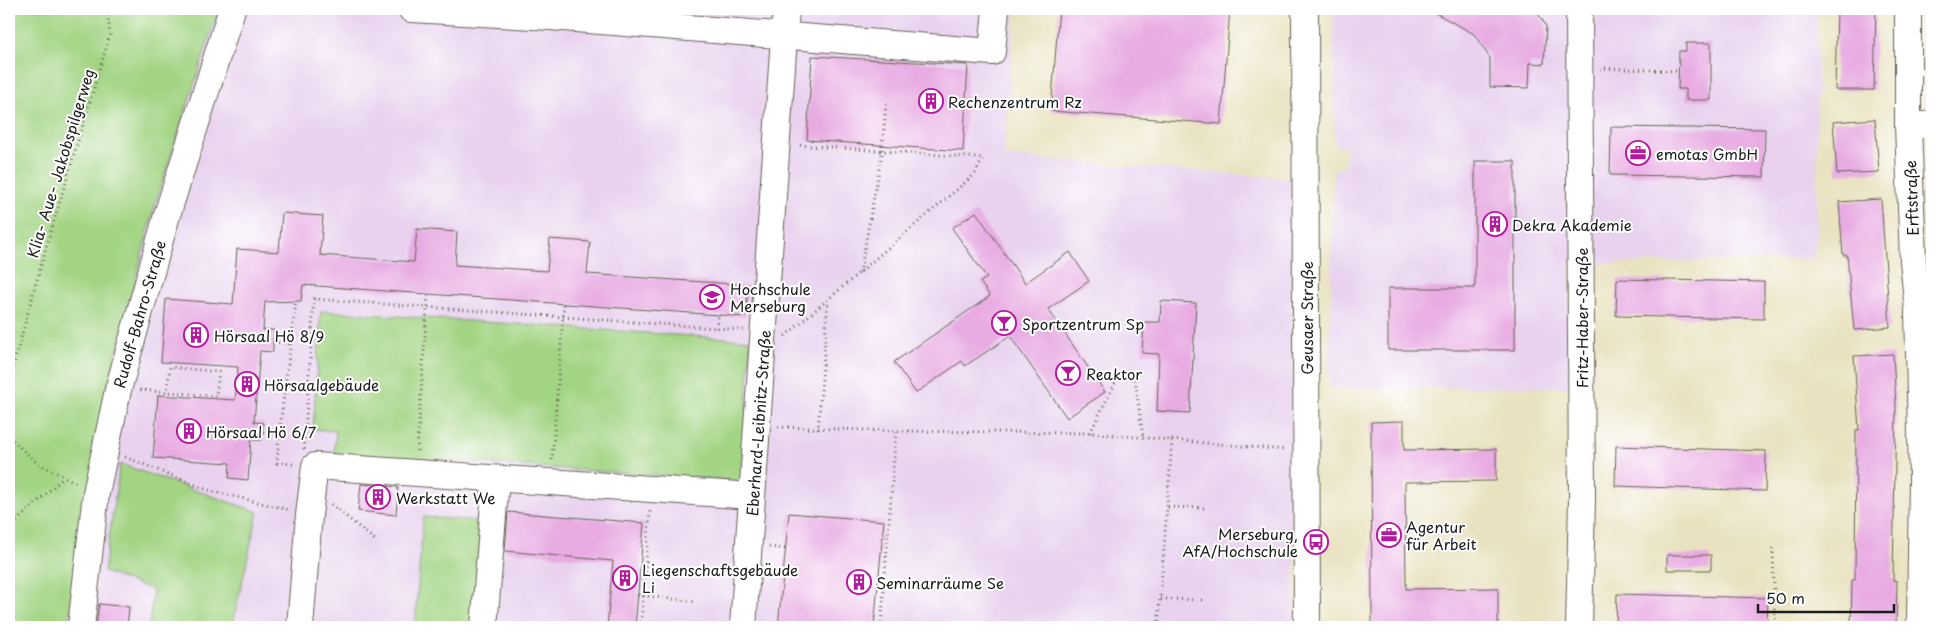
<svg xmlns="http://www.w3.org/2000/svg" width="1941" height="636" font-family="'Playpen Sans',sans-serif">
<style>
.built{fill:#e8d2ee}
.green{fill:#a3d483;stroke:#607850}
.building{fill:#e8abe2}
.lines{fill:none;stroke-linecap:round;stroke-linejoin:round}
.minor-casing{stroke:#646155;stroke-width:28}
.path{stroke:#646155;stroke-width:3;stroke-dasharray:1 4;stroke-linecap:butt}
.minor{stroke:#fff;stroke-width:26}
.labels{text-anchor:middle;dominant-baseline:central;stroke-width:4;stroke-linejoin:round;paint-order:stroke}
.poi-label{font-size:15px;fill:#1c1c1c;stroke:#fff;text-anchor:start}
.street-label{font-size:15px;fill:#1c1c1c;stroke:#fff}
</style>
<rect width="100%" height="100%" fill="#fff"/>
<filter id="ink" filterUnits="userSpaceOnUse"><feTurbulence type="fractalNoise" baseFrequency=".02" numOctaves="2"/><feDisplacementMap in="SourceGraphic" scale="10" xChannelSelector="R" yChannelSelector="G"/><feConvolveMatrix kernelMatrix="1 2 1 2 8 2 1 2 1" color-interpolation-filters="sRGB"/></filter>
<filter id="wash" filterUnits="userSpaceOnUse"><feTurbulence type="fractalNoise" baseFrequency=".0096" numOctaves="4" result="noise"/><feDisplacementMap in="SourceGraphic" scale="20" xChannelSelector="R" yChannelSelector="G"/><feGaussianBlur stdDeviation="1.12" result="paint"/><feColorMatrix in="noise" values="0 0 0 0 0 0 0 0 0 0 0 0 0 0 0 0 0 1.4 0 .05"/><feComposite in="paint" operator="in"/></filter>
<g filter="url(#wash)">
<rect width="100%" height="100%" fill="#e9e2c0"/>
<path class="built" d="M219 9H1015L1004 156 1292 179 1295 627H68L106 393 156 201Z
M1333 9H1817V237L1812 259 1570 264 1571 387 1329 388 1334 169 1345 168 1346 146 1335 147Z"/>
<path class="green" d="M9 9H219L156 201 106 393 68 627H9Z
M321 311 751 340 741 481 334 453 336 431 313 429Z
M120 464 258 512 232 627H149L153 590 104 572Z
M423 517 482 521 474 627H415Z"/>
<g id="blocks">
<path class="building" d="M1059 9H1230L1221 124 1051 111Z
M1428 9H1535L1546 26 1544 64 1530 63 1529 88 1490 87V58L1474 34Z
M1837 9H1876L1874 90H1835Z
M1686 43H1711V100H1686V89H1678L1679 51H1686Z
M812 56 968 65 963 151 807 140Z
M1875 119 1879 172 1837 174 1833 122Z
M1611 127 1765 129 1764 177 1610 175Z
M1475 161H1515V350H1388V288H1475Z
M1881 199 1890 327 1854 330 1847 255H1843L1839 202Z
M976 212 1025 283 1070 252 1089 281 1048 309 1105 392 1067 418 1010 336 965 366 962 361 916 393 894 362 990 296 980 282 987 278 952 228Z
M282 213 323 216 320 255 414 262 417 229 457 232 455 265 547 271 550 239 590 242 587 274 748 285 746 317 303 285 301 301 265 302 263 330H274L273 342V352L260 351 254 422 263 423 262 440H251L248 480 229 478 230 463 153 458 158 395 235 400 238 367 161 362 166 299 233 304 237 249 279 252Z
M1617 279 1764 282V319L1616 316Z
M1161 301 1196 303 1190 413 1157 411 1159 354 1142 353 1144 322H1160Z
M1893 354 1896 405 1893 580 1897 581 1896 627H1851L1852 580H1855L1856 430H1859L1854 356Z
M1404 421V450L1496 449V481L1405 482 1406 589 1498 588V627H1372L1371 422Z
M1616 446 1766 451 1765 491 1615 486Z
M361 484 398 487 396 515 358 511Z
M508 512 644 523 635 627H607L613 561 505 551Z
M789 513 884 521 874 627H778Z
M1667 555H1711V570H1667Z
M1617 594 1768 598 1767 627H1616Z
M99 604 129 607 127 627H96Z"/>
</g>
</g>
<g filter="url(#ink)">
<use href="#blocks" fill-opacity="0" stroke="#646155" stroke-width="1"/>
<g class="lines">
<defs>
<path id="minor" d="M411 9 550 17 992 52 996 9
M1305 9 1307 627
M1908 9V125L1913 261 1918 310 1922 478 1920 627
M1908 125H1932
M81 627 96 493 118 390 167 215 232 9
M300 627 309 515 315 466 752 496
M484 627 496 479
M743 627 786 9
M1579 627 1582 499 1579 9"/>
</defs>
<use href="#minor" class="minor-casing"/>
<path class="path" d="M1600 68 1678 71
M860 273 882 153 886 103
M717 328 718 315
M785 336 975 174 983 158 797 145
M273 342 292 344
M9 381 47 244 110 35 107 9
M140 390 216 396 219 372 170 367 167 391
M778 427 896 431 1090 433 1172 440 1158 627
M818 430 828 301
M263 433 279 434 277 463 293 464
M1090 433 1118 377 1135 379 1143 437
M279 434 296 301
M9 437 37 463 77 483
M1172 440 1286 450
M304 449 314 299 744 330
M417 451 428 294
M125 457 208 490 290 510
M552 460 564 304
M331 504 376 541
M1168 507 1208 508
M9 528 64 477
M769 547 786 549
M1773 548 1775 627
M638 595 697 602
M1161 599 1205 600
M641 627 650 511
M881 627 896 431"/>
<use href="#minor" class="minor"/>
</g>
</g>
<defs>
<symbol id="building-ring" viewBox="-11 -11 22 22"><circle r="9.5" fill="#fff" stroke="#b5179e" stroke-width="1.5"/><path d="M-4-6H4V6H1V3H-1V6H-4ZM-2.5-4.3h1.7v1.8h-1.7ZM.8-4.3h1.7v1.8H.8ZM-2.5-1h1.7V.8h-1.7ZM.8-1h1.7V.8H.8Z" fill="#b5179e"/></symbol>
<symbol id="office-ring" viewBox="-11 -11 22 22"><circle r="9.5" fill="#fff" stroke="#b5179e" stroke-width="1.5"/><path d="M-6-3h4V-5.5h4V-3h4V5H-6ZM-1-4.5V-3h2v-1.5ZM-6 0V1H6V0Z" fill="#b5179e"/></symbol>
<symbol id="university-ring" viewBox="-11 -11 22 22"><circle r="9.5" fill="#fff" stroke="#b5179e" stroke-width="1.5"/><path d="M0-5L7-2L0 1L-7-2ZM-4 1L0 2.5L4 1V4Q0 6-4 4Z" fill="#b5179e"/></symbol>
<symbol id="bar-ring" viewBox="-11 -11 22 22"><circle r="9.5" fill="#fff" stroke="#b5179e" stroke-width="1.5"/><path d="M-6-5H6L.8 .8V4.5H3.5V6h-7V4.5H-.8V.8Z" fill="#b5179e"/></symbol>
<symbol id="bus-ring" viewBox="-11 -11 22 22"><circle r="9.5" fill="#fff" stroke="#b5179e" stroke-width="1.5"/><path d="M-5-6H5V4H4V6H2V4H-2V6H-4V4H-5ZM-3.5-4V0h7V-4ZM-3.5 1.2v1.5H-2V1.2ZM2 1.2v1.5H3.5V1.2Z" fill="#b5179e"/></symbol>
</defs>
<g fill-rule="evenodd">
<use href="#building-ring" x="917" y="87" width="28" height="28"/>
<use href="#office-ring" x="1624" y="139" width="28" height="28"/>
<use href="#building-ring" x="1481" y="210" width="28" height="28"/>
<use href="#university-ring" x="698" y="283" width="28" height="28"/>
<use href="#bar-ring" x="990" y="309" width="28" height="28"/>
<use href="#building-ring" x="182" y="321" width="28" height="28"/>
<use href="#bar-ring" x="1054" y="359" width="28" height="28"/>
<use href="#building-ring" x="233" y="370" width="28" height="28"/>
<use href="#building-ring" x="175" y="417" width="28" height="28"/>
<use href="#building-ring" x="364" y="483" width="28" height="28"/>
<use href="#office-ring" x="1375" y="521" width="28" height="28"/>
<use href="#bus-ring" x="1302" y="528" width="28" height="28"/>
<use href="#building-ring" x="611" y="564" width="28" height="28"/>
<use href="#building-ring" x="845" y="568" width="28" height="28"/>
</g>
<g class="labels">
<g class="poi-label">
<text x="948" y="101">Rechenzentrum Rz</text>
<text x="1656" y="153">emotas GmbH</text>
<text x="1512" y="224">Dekra Akademie</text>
<text x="730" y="288">Hochschule<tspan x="730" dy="17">Merseburg</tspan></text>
<text x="1022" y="323">Sportzentrum Sp</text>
<text x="214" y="335">Hörsaal Hö 8/9</text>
<text x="1086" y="373">Reaktor</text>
<text x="264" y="384">Hörsaalgebäude</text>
<text x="206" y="431">Hörsaal Hö 6/7</text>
<text x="396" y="497">Werkstatt We</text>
<text x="1406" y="526">Agentur<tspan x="1406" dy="17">für Arbeit</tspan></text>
<text x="1298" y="533" text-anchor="end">Merseburg,<tspan x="1298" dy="17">AfA/Hochschule</tspan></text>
<text x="642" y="569">Liegenschaftsgebäude<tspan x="642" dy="17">Li</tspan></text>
<text x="876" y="582">Seminarräume Se</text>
</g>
<g class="street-label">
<text transform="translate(60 163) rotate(-73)">Klia- Aue- Jakobspilgerweg</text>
<text transform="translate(1911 198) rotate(-92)">Erftstraße</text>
<text transform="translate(139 314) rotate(-74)">Rudolf-Bahro-Straße</text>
<text transform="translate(1306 318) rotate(-90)">Geusaer Straße</text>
<text transform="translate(1581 318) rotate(-90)">Fritz-Haber-Straße</text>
<text transform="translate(758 423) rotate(-86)">Eberhard-Leibnitz-Straße</text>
</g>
</g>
<rect width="1941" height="636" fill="none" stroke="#fff" stroke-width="30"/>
<path d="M1758 604v8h136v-8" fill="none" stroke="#1c1c1c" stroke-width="2.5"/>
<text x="1766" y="604" font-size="15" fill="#1c1c1c" stroke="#ffffff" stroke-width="4" paint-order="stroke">50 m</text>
</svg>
